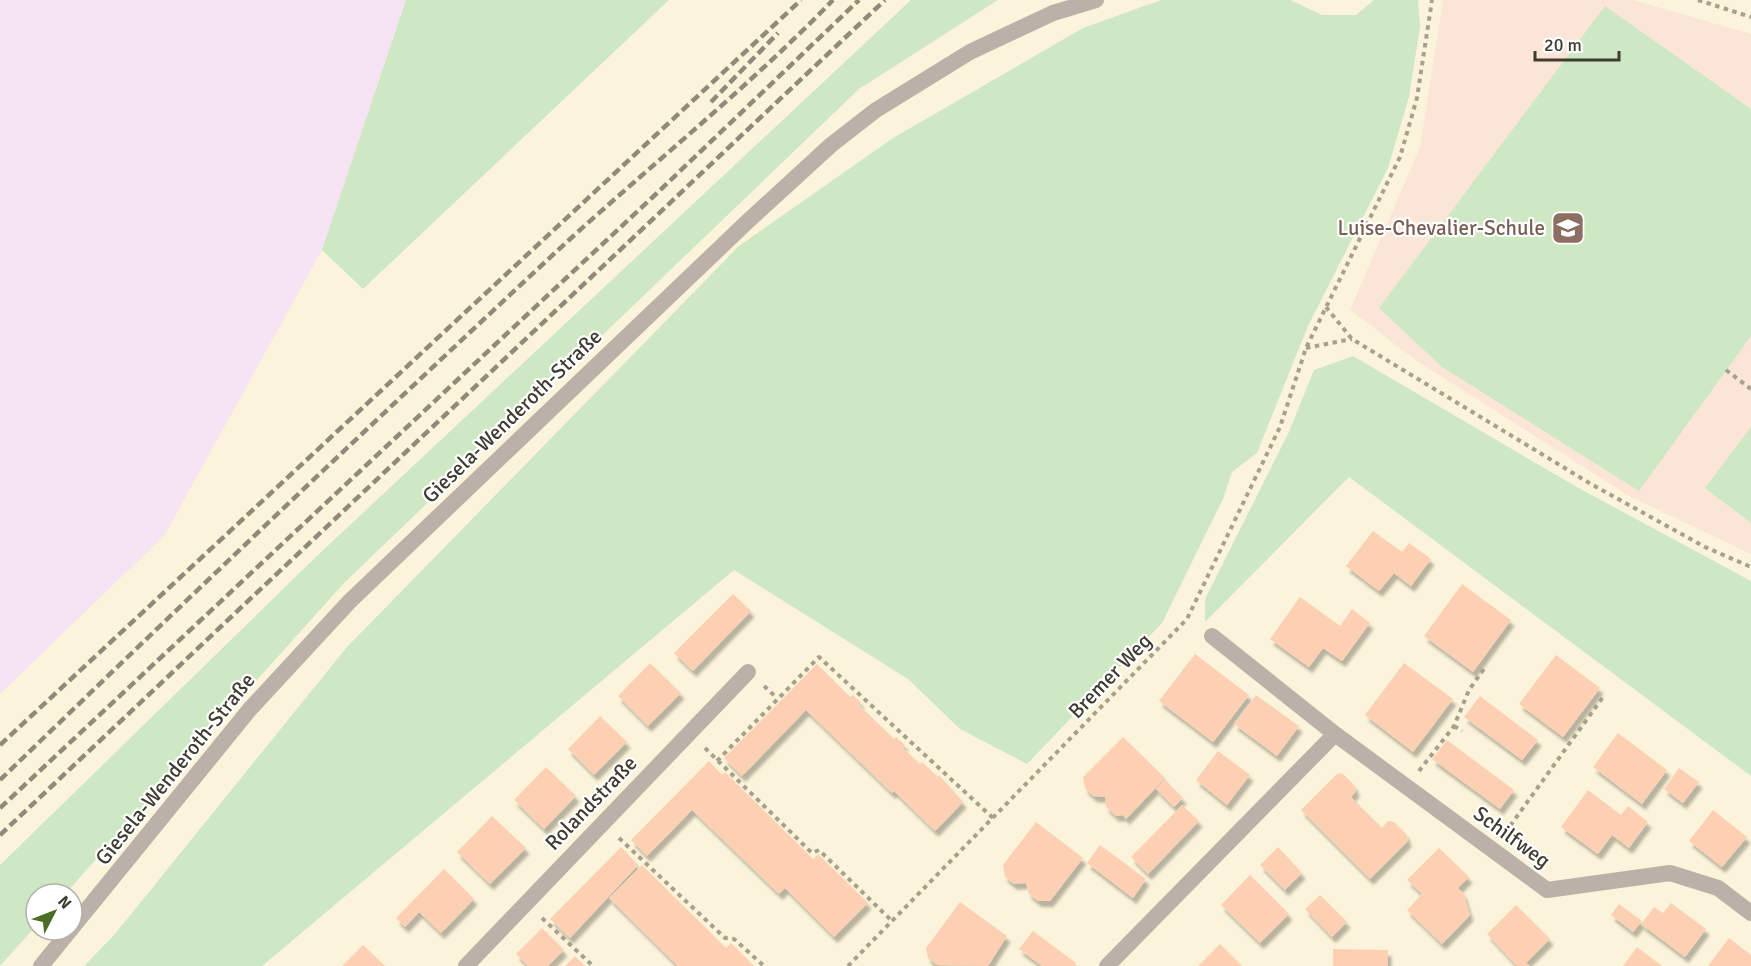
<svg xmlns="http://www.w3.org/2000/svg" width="1751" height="966" font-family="Signika,sans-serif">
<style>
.industrial{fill:#f6e3f4}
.education{fill:#fbe5d7}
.green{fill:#cee8c4}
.building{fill:#fdd0b3;filter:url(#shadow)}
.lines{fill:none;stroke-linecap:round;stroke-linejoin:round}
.path{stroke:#a6a08e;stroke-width:4;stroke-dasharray:4.5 4.5;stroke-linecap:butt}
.minor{stroke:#bbb1a9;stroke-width:16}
.rail{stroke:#8f8a79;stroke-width:4.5;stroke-dasharray:9 4.5;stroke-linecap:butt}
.labels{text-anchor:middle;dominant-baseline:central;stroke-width:4.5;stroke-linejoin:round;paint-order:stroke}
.education-label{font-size:21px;fill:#785e54;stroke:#fff;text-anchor:end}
.street-label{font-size:21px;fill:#3e3b31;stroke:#fff}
</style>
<defs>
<filter id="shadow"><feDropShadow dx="3.5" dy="6" stdDeviation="1.5" flood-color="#0004"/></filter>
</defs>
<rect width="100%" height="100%" fill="#fbf4da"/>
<path class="industrial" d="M0 0H406L322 250 164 536 0 694Z"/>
<path class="education" d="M1443 0H1633L1751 34V554L1629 496 1417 361 1350 310 1420 147Z"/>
<path class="green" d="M406 0H669L363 289 322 250Z
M911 0H998L859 89 343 584 65 894H36V926L0 966V865L319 554Z
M1161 0H1290L1322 15H1356L1374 0H1418L1420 27 1409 97 1388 168 1308 326 1257 453 1232 472 1223 499 1162 623 1027 764 960 729 908 679 734 570 262 966H84L115 934 347 647 739 246 893 138 1083 28Z
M1605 6 1751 109V336L1639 491 1442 367 1379 308Z
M1353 356 1575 486 1751 581V776L1349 477 1205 622V599L1289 432 1314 370Z
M1751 427V523L1705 488Z"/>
<path class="building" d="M1373 531 1402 552 1409 543 1431 559 1411 586 1394 573 1379 591 1346 566Z
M1462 584 1511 620 1473 672 1424 636Z
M733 594 751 611 693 671 674 653Z
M1300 597 1340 626 1352 609 1370 623 1342 661 1323 648 1309 667 1270 639Z
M1195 654 1249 695 1213 742 1159 701Z
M1556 655 1600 688 1563 737 1519 704Z
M650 663 681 693 648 726 618 696Z
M1404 663 1453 699 1413 752 1365 715Z
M817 664 850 697 853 695 861 703 859 705 894 739 896 737 905 745 902 747 920 764 922 762 938 777 939 775 963 802 935 831 894 791 892 793 806 710 742 776 724 758Z
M1256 695 1299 726 1277 756 1234 724Z
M1480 696 1538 740 1522 760 1464 717Z
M600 716 627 742 594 775 568 749Z
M1618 733 1667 770 1642 804 1593 767Z
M1123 737 1165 778 1126 819 1123 815 1116 816 1106 807 1105 797 1093 796 1085 788 1083 777Z
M1447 740 1514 790 1500 809 1432 759Z
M1218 751 1250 775 1227 805 1196 780Z
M709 761 722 775 725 772 813 859 818 854 868 903 834 937 785 888 779 894 692 810 647 856 631 840Z
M546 767 576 796 544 829 514 800Z
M1679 768 1699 782 1683 803 1664 789Z
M1338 773 1343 774 1354 785 1356 791 1351 797 1382 828 1388 821 1394 822 1406 834 1408 841 1370 879 1301 810Z
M1165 780 1183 798 1174 807 1156 789Z
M1588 790 1621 815 1628 806 1648 822 1629 848 1612 835 1598 854 1561 827Z
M1182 805 1199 821 1148 874 1131 857Z
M1713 810 1747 837 1722 867 1689 841Z
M492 816 526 848 490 884 457 852Z
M1036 822 1083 858 1050 901H1038L1029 894 1026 883 1014 884 1005 877 1003 865Z
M1100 845 1146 879 1133 898 1087 863Z
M621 847 638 865 570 938 550 919Z
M1278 847 1302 873 1285 890 1260 865Z
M1439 848 1469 877 1458 888 1463 893 1470 915 1442 944 1407 910 1422 894 1407 880Z
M642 865 726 948 731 943 754 966H678L609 898Z
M444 869 474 899 441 933 419 912 405 927 396 918Z
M1250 875 1289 914 1260 943 1221 905Z
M1320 895 1347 922 1332 937 1305 909Z
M960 902 1007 936 988 966 937 965 928 958 926 948Z
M1671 903 1706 929 1685 957 1641 924 1654 907 1663 913Z
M1619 904 1642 921 1633 932 1611 915Z
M1516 905 1550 939 1526 963 1530 966H1517L1487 934Z
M542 928 564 950 548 966H528L516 954Z
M1033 931 1076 963 1074 966H1042L1019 949Z
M1729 938 1751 955V966H1708Z
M1220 944 1242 966H1198Z
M363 945 385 966H342Z
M1637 947 1662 966H1623Z
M1333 949 1388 950V966H1333Z
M575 956 585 966H565Z"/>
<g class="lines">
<path class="path" d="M1698 0 1751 17
M1326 307 1352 339 1591 484 1705 547 1751 567
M1306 348 1352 339
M1726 370 1751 389
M764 686 777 698
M1454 726 1462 731
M705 748 812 853 819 850 892 921
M717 761 819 657 993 818
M1419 771 1454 726 1469 690 1486 666
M1505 833 1603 697
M619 838 725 938 734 939 764 966
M542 918 593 966
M848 966 1187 619 1280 427 1306 348 1400 157 1417 98 1432 0"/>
<path class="minor" d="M1212 636 1335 734 1547 890 1670 873 1718 888 1751 913
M41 966 250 709 350 601 747 222 831 145 876 110 970 52 1053 13 1096 0
M466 966 748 672
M1107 966 1335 734"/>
<path class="rail" d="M711 102 778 33
M0 745 801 0
M0 780C184 602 370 425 557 251 648 167 747 89 833 0
M0 808 656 194 859 0
M0 835 885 0"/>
</g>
<defs>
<symbol id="school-square" viewBox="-11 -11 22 22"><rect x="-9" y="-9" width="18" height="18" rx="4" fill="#8d6e63" stroke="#fff"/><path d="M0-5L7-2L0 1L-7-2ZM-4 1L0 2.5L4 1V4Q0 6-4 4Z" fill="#fff"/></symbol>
</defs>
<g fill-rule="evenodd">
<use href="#school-square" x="1549" y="209" width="38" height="38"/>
</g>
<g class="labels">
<g class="education-label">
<text x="1545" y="228">Luise-Chevalier-Schule</text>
</g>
<g class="street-label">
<text transform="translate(512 416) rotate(-44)">Giesela-Wenderoth-Straße</text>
<text transform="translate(1110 676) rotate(-46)">Bremer Weg</text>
<text transform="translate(175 769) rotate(-51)">Giesela-Wenderoth-Straße</text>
<text transform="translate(591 803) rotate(-46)">Rolandstraße</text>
<text transform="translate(1512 837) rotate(36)">Schilfweg</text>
</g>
</g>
<g transform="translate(54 912) rotate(48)"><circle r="28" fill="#ffffff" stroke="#b2b1ad" stroke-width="1.5"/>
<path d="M0-4.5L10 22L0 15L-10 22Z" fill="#4b6e26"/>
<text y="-9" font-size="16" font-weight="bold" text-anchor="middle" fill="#3e3b31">N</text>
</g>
<path d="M1535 51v9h84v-9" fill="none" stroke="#3e3b31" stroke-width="3"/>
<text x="1544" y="51" font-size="18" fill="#3e3b31" stroke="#ffffff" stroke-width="4.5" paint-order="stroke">20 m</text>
</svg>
